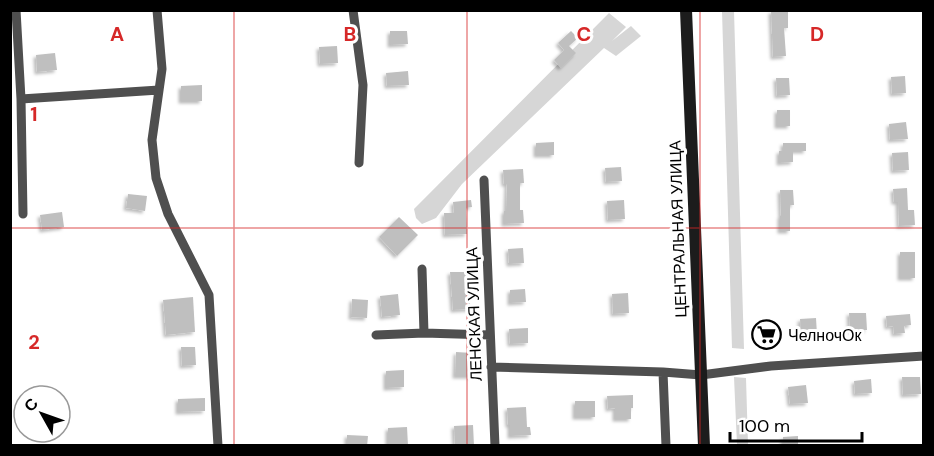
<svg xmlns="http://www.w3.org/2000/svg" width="934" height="456" font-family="'DM Sans',sans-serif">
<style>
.green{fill:#d6d6d6}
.building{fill:#bfbfbf;filter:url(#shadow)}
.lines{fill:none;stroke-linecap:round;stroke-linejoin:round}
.street{stroke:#4f4f4f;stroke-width:9}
.secondary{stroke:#1c1c1c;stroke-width:12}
.grid{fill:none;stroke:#d62828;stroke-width:1.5;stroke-opacity:0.55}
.labels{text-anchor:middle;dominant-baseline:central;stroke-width:6;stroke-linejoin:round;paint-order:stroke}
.street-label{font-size:16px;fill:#000;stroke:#fff}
.poi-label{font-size:16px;fill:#000;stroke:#fff;text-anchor:start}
.grid-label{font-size:20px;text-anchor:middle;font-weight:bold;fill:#d62828;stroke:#fff;stroke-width:6;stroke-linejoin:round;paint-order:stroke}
</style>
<defs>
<filter id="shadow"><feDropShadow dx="-2.5" dy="2.5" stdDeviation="1.5" flood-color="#0004"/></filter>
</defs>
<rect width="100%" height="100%" fill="#fff"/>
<path class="green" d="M722 11H734L744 349 732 348Z
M609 13 626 27 612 41 631 26 641 36 616 56 604 48 462 184 436 218 422 224 416 218 414 209Z
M734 377 746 378 748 445H737Z"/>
<path class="building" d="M771 11H788V28H784L786 56 773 57Z
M390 31H407L408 44 390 45Z
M571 31 578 38 569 46 576 53 561 68 554 60 564 50 558 43Z
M337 46 338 63 320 64 319 47Z
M55 53 57 70 37 72 36 55Z
M408 71 409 85 387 86 386 73Z
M905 76 906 93 892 94 891 77Z
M776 78H789L790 95 777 96Z
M202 85V101H181V86Z
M777 110H790V126H777Z
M906 122 908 139 890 140 889 124Z
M554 142V155H536V143Z
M783 143H806V151H793V162L779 163V151H783Z
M908 152 909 170 893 171 892 153Z
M621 167 622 181 606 182 605 168Z
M523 169 524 183H520V210H523L524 223 504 224V211H506L507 184H504L503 170Z
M907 188 908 210H914L915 225 899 226 898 202H894L893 189Z
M780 190H793L794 205H790V231H780V216H781Z
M128 194 147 196 145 211 126 208Z
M471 200 472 207 466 208 467 234 445 235 444 213H454L453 202Z
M624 200 625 219 608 220 607 201Z
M62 212 64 227 42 230 40 215Z
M399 217 418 235 397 256 379 237Z
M523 248 524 263 509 264 508 249Z
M900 252H915V278H900Z
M450 272H470V309L453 310Z
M525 289 526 302 510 303V290Z
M628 293 629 313 613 314 612 294Z
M398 294 400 315 382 317 380 296Z
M193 297 195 332 166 335 163 300Z
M352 299 368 300 367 318 351 317Z
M849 313H866L867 330 850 331Z
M910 314 911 325 904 326 905 333 894 334 893 326 887 327 886 316Z
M816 318 817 335 801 336 800 319Z
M760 326H773V341L760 342Z
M528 328V343L510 344 509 329Z
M181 347H195L196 365 182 366Z
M456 352 472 353V376H455Z
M404 370V387L386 388V371Z
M902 377H920L921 394 903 395Z
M871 379 872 393 855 394 854 381Z
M806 385 808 403 790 404 788 387Z
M633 395V408H631V419H615V408L608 409 607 396Z
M205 398V411L178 412V399Z
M575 401H595V417H575Z
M526 407 527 427H530L531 435 510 436V425H508L507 408Z
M473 425 474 446H455L454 426Z
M407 427 408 446H388V428Z
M347 435 368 436 367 446H347Z
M798 436V446H783V437Z"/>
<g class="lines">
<path class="street" d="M16 10 21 99 23 214
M157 10 162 69 152 140 156 178 168 214 209 295 218 446
M353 10 363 85 359 163
M21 99 159 90
M484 180 495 446
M422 269 424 333
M376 335 424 333 490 335
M491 367 663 372 701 375 771 366 924 356
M663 372 666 446"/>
<path class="secondary" d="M686 10 704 446"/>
</g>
<path class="grid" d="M234 10V446M467 10V446M700 10V446M10 228H924"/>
<defs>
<symbol id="supermarket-ring" viewBox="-11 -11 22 22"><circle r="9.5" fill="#fff" stroke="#000" stroke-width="1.5"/><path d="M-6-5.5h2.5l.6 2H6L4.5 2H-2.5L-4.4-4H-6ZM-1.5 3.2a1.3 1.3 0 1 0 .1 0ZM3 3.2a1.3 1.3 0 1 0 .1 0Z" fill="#000"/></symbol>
</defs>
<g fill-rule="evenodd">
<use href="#supermarket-ring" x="750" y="318" width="33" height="33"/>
</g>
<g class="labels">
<g class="street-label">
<text transform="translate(678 229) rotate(-92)">ЦЕНТРАЛЬНАЯ УЛИЦА</text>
<text transform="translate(474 314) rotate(-92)">ЛЕНСКАЯ УЛИЦА</text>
</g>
<g class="poi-label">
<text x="788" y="335">ЧелночОк</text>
</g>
</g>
<g class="grid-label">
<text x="117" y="41">A</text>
<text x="350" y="41">B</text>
<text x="584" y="41">C</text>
<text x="817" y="41">D</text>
<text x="34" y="121">1</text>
<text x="34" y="349">2</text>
</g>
<rect width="934" height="456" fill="none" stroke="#000000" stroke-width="24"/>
<g transform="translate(42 414) rotate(310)"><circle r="28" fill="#ffffff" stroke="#999999" stroke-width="1.5"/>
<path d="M0-4.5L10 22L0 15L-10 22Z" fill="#000000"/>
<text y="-9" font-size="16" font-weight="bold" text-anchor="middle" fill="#000000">С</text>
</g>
<path d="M730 432v9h132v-9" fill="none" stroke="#000000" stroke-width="3"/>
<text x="739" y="432" font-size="18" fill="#000000" stroke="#ffffff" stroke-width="4.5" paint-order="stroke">100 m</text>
</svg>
